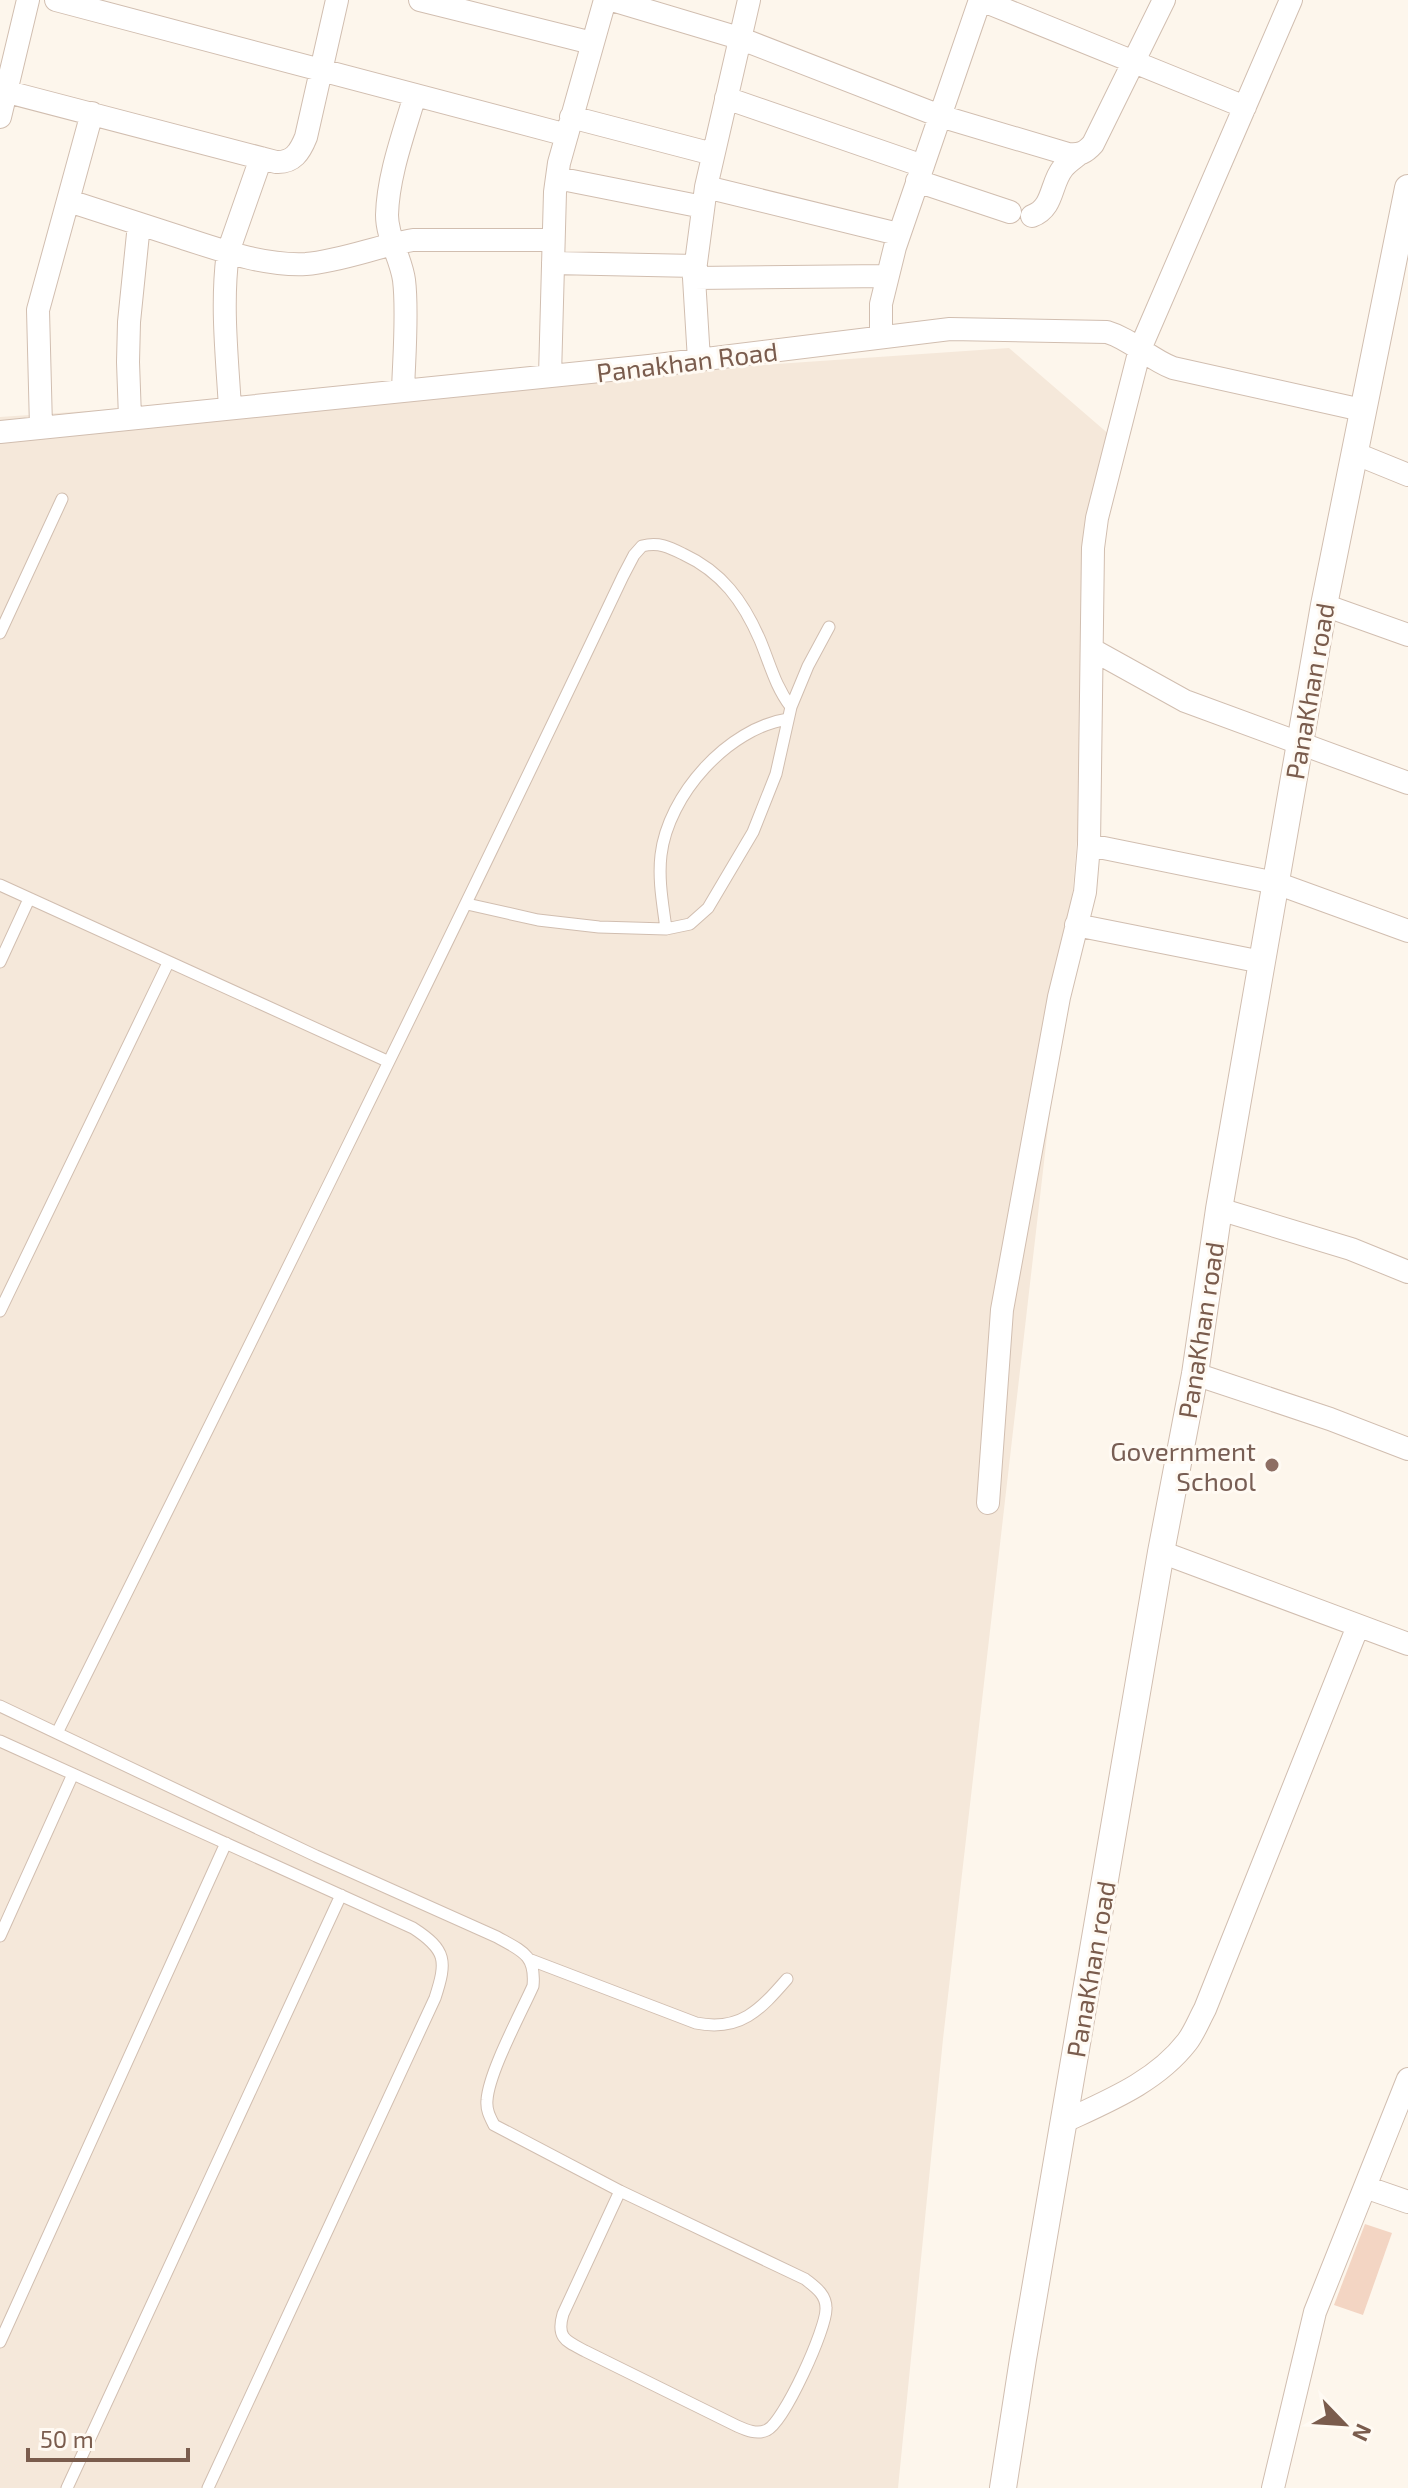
<svg xmlns="http://www.w3.org/2000/svg" width="1408" height="2488" font-family="'Exo 2',sans-serif">
<style>
.residential{fill:#f5e8da}
.building{fill:#f3d5c3}
.lines{fill:none;stroke-linecap:round;stroke-linejoin:round}
.service-casing{stroke:#d1beb0;stroke-width:13}
.minor-casing{stroke:#d1beb0;stroke-width:24}
.tertiary-casing{stroke:#d1beb0;stroke-width:28}
.service{stroke:#fff;stroke-width:11}
.minor{stroke:#fff;stroke-width:22}
.tertiary{stroke:#fff;stroke-width:26}
.education-dot{fill:#8d6e63;stroke:#fffaf3;stroke-width:3}
.labels{text-anchor:middle;dominant-baseline:central;stroke-width:6;stroke-linejoin:round;paint-order:stroke}
.street-label{font-size:26px;fill:#7a5c4d;stroke:#fffaf3}
.education-label{font-size:26px;fill:#785e54;stroke:#fffaf3;text-anchor:end}
</style>
<rect width="100%" height="100%" fill="#fdf6ec"/>
<path class="residential" d="M1009 348 1111 436 1066 971 943 2039 898 2488H0V417Z"/>
<path class="building" d="M1365 2224 1392 2233 1363 2315 1334 2305Z"/>
<g class="lines">
<defs>
<path id="service" d="M0 633 62 499
M0 885 387 1061
M467 904 538 920 599 927 666 929 690 924 708 908 753 832 776 774 791 707 808 666 829 627
M666 929C663 905 658 880 661 855 668 795 728 728 788 719
M0 962 29 899
M0 1311 168 963
M0 1706 316 1856 497 1937C522 1951 536 1955 533 1986 520 2015 489 2072 487 2100 486 2110 490 2117 494 2125L620 2191 805 2279C815 2287 826 2294 826 2308 827 2328 784 2422 767 2430 757 2435 746 2430 737 2426L585 2351C566 2341 556 2338 563 2314L620 2191
M57 1733C248 1349 439 964 623 576L634 555 642 546C659 542 669 547 683 554 722 572 743 601 760 640 770 664 775 686 791 707
M0 1741 413 1928C447 1950 447 1961 435 1998L208 2488
M0 1936 73 1774
M531 1960 696 2023C740 2032 760 2010 787 1979
M0 2342 226 1843
M67 2488 341 1895"/>
<path id="minor" d="M56 0 567 135
M420 0 592 43
M612 0 739 38 940 116 1068 154C1080 155 1085 153 1093 144L1164 0
M981 0 1245 107
M0 90 276 162C293 163 300 152 306 137L337 0
M726 98 923 166
M0 117 28 0
M571 117 713 154
M557 178 703 207
M917 181 1010 212
M706 187 898 234
M69 201C106 213 143 225 180 237 220 250 263 266 306 264 342 261 377 246 413 240H553
M1032 216C1054 208 1050 184 1063 168 1067 163 1073 159 1078 155
M553 263 696 266
M694 278 887 276
M881 337V304L895 247 980 0
M699 360 694 278 706 187 749 0
M550 376 555 192 559 163 605 0
M403 391C404 358 408 312 404 280 401 258 387 238 387 215 388 175 404 133 415 95
M230 408C227 356 221 304 228 252L261 158
M130 418 128 362 129 322 139 224
M41 427 38 310 92 113
M0 432 649 366 950 329 1107 332C1131 339 1149 359 1173 368L1362 410
M1354 453 1408 475
M1324 605 1408 635
M1093 650 1185 701 1408 783
M1089 845 1276 883 1408 931
M1076 925 1262 962
M1219 1209 1351 1249 1408 1272
M1195 1374 1330 1419 1408 1449
M988 1503 1002 1310 1059 997 1085 892 1089 845 1093 548 1097 518 1140 349 1291 0
M1161 1552 1408 1644
M1063 2122C1108 2101 1156 2082 1187 2042 1194 2033 1199 2020 1205 2009L1358 1626
M1365 2187 1408 2202
M1273 2488 1315 2312 1408 2079"/>
<path id="tertiary" d="M1003 2488 1023 2359 1161 1552 1195 1374 1219 1209 1324 605 1408 188"/>
</defs>
<use href="#service" class="service-casing"/>
<use href="#minor" class="minor-casing"/>
<use href="#tertiary" class="tertiary-casing"/>
<use href="#service" class="service"/>
<use href="#minor" class="minor"/>
<use href="#tertiary" class="tertiary"/>
</g>
<circle class="education-dot" cx="1272" cy="1465" r="8"/>
<g class="labels">
<g class="street-label">
<text transform="translate(687 361) rotate(-7)">Panakhan Road</text>
<text transform="translate(1309 691) rotate(-80)">PanaKhan road</text>
<text transform="translate(1200 1330) rotate(-81)">PanaKhan road</text>
<text transform="translate(1090 1969) rotate(-80)">PanaKhan road</text>
</g>
<g class="education-label">
<text x="1256" y="1450">Government<tspan x="1256" dy="30">School</tspan></text>
</g>
</g>
<g transform="translate(1344 2424) rotate(115)" stroke="#fffaf3" stroke-width="6" paint-order="stroke">
<path d="M0-6L14 30L0 20L-14 30Z" fill="#7a5c4d"/>
<text y="-12" font-size="22" font-weight="bold" text-anchor="middle" fill="#7a5c4d">N</text>
</g>
<path d="M28 2448v12h160v-12" fill="none" stroke="#7a5c4d" stroke-width="4"/>
<text x="40" y="2448" font-size="24" fill="#7a5c4d" stroke="#fffaf3" stroke-width="6" paint-order="stroke">50 m</text>
</svg>
